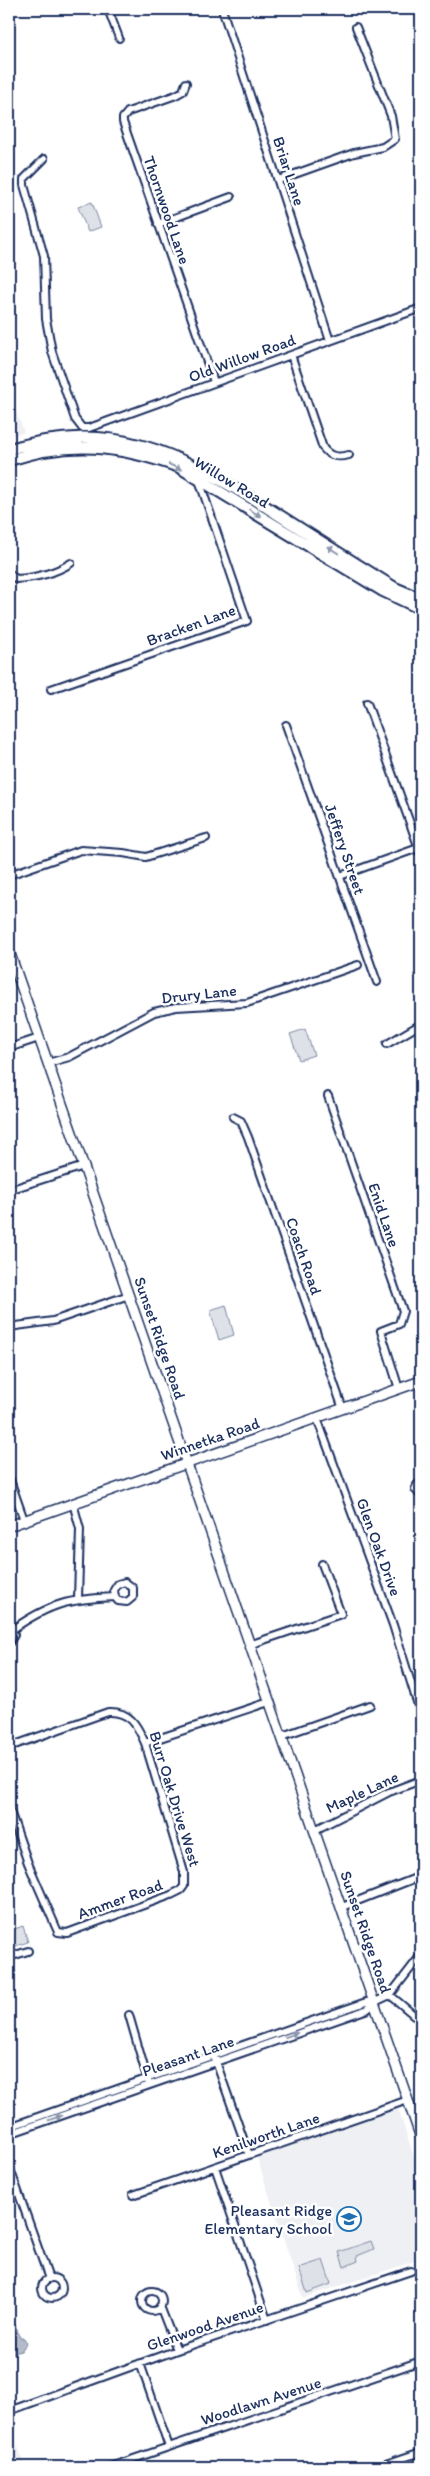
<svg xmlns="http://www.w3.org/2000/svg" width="430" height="2476" font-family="Itim,sans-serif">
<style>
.built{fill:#eff0f4}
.green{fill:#dee1e7;stroke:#7c88a2}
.water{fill:#b5bbca;stroke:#77839f}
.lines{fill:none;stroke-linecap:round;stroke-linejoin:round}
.street-casing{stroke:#1b2f5e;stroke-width:10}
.secondary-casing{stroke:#1b2f5e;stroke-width:12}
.primary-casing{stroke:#1b2f5e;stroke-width:14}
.street{stroke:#fff;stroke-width:6}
.secondary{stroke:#fff;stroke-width:9}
.primary{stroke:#fff;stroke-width:10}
.oneway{fill:#8d97ae}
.labels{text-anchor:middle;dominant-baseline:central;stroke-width:5;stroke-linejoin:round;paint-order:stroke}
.street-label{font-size:16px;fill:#1b2f5e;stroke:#fff}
.poi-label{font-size:16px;fill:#1b2f5e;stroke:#fff;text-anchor:end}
</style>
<rect width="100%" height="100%" fill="#fff"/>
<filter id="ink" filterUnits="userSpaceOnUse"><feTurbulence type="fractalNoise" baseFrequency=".02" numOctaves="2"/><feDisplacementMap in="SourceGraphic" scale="10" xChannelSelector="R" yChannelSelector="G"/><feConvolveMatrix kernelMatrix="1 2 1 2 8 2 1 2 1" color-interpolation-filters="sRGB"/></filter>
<g filter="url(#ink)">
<path class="built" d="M9 393 24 432 9 437Z
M398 2108 421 2179V2259L303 2298 256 2155Z
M9 2420 25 2467H9Z"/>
<path class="green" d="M92 202 101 227 88 232 78 207Z
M305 1029 314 1055 299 1060 290 1034Z
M226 1305 234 1335 219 1340 210 1310Z
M23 1926 28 1942 9 1948V1931Z
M371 2241 374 2249 357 2256 358 2261 344 2267 339 2252Z
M323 2260 331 2284 307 2293 299 2268Z"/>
<path class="water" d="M9 2307 20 2338H24L27 2343 21 2351 9 2354Z"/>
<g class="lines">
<defs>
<path id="street" d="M108 9 119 38
M222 9 330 341
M186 83 183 91 176 95 128 112 123 118V122L214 382
M44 159 24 179V185L44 256 46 319 52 352 75 419 82 428
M278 180 354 153 383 147 395 139 391 116 356 27
M158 224 231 197
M291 355 323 448C330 457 338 458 349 455
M82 428H89L421 308
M420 462 421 466
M9 573 16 579C35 578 55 573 71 563
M51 689 247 621 199 480
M367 703 421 854
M286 725 377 982
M9 875 81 850 123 853 146 857 206 838
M340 876 421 847
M387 1044 421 1024
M9 1048 39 1038
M48 1063 69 1057 154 1012 176 1007 247 1003 358 965
M328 1096 403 1311 399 1324 381 1331 399 1389
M233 1117 241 1121 248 1137 343 1409
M9 1190 84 1166
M9 1327 53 1321 129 1295
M317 1418 393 1625 421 1715
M9 1477 24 1520
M421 1482 417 1485 415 1489 421 1496
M73 1503 80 1529 78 1599
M9 1626 14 1635 9 1643
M13 1629C51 1603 69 1599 115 1597L118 1601 127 1602 133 1597V1588L125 1582 118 1584 114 1590 115 1597
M249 1645 341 1614 322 1564
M282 1736 370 1705
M145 1743 269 1702
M9 1747 108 1712C130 1711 137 1725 145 1743L184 1872V1886L181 1890 171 1895 67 1933 58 1932 28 1863 9 1808
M315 1830 389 1792 421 1780
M342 1907 421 1876
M9 1957 28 1951
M390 1995 421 2021
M129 2015 148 2081
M215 2059 249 2155
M9 2127 366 2002H375
M9 2134 368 2009 375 2002 390 1995 421 1955
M9 2166 49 2279
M215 2167 267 2320
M133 2195 408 2100
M42 2288a10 10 0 1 1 20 0a10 10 0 1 1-20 0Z
M142 2301a10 10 0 1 1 20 0a10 10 0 1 1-20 0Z
M160 2306 177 2350
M140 2363 169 2447
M9 2411 177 2350 411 2271
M110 2467 421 2361
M377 2467 421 2452"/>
<path id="secondary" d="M9 951 421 2138
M9 1526 421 1381"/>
<path id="primary" d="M9 449C114 419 175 452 263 505 307 533 351 561 395 588L421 599
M9 460C70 440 119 445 179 467L383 591 421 609"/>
</defs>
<use href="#street" class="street-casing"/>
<use href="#secondary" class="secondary-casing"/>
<use href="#primary" class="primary-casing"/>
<use href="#street" class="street"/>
<use href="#secondary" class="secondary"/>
<use href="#primary" class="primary"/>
</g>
<defs><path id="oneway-solid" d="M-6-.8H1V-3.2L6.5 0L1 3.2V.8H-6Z" transform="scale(1.25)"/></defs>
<g class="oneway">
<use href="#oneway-solid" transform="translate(175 467) rotate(24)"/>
<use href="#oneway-solid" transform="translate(255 513) rotate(31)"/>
<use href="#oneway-solid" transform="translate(333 550) rotate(-148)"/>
<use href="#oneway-solid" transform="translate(291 2035) rotate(-19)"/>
<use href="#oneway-solid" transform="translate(55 2118) rotate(-19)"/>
</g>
</g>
<defs>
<symbol id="school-ring" viewBox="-11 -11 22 22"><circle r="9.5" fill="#fff" stroke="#1f6fb2" stroke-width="1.5"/><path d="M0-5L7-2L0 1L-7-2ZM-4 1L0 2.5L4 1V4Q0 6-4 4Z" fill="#1f6fb2"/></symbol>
</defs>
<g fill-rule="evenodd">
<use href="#school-ring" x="335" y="2205" width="28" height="28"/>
</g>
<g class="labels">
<g class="street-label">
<text transform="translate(289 171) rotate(72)">Briar Lane</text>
<text transform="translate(167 210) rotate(71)">Thornwood Lane</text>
<text transform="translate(242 358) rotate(-20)">Old Willow Road</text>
<text transform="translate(232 482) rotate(31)">Willow Road</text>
<text transform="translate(191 625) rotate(-20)">Bracken Lane</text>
<text transform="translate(345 849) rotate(71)">Jeffery Street</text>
<text transform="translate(199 994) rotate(-6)">Drury Lane</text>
<text transform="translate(384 1215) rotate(71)">Enid Lane</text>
<text transform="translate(304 1256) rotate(71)">Coach Road</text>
<text transform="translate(160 1338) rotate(71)">Sunset Ridge Road</text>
<text transform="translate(210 1439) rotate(-19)">Winnetka Road</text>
<text transform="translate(379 1547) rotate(70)">Glen Oak Drive</text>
<text transform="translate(362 1792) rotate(-25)">Maple Lane</text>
<text transform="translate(175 1799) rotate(73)">Burr Oak Drive West</text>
<text transform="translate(120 1899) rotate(-20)">Ammer Road</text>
<text transform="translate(366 1932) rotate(71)">Sunset Ridge Road</text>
<text transform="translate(188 2056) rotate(-19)">Pleasant Lane</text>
<text transform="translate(266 2135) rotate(-19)">Kenilworth Lane</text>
<text transform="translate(205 2326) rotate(-19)">Glenwood Avenue</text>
<text transform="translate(261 2401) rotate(-18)">Woodlawn Avenue</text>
</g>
<g class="poi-label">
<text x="332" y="2210">Pleasant Ridge<tspan x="332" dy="18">Elementary School</tspan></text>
</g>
</g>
<rect width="430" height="2476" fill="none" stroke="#fff" stroke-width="30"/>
<rect x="15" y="15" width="400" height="2446" fill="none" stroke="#1b2f5e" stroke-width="2" filter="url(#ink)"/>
</svg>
